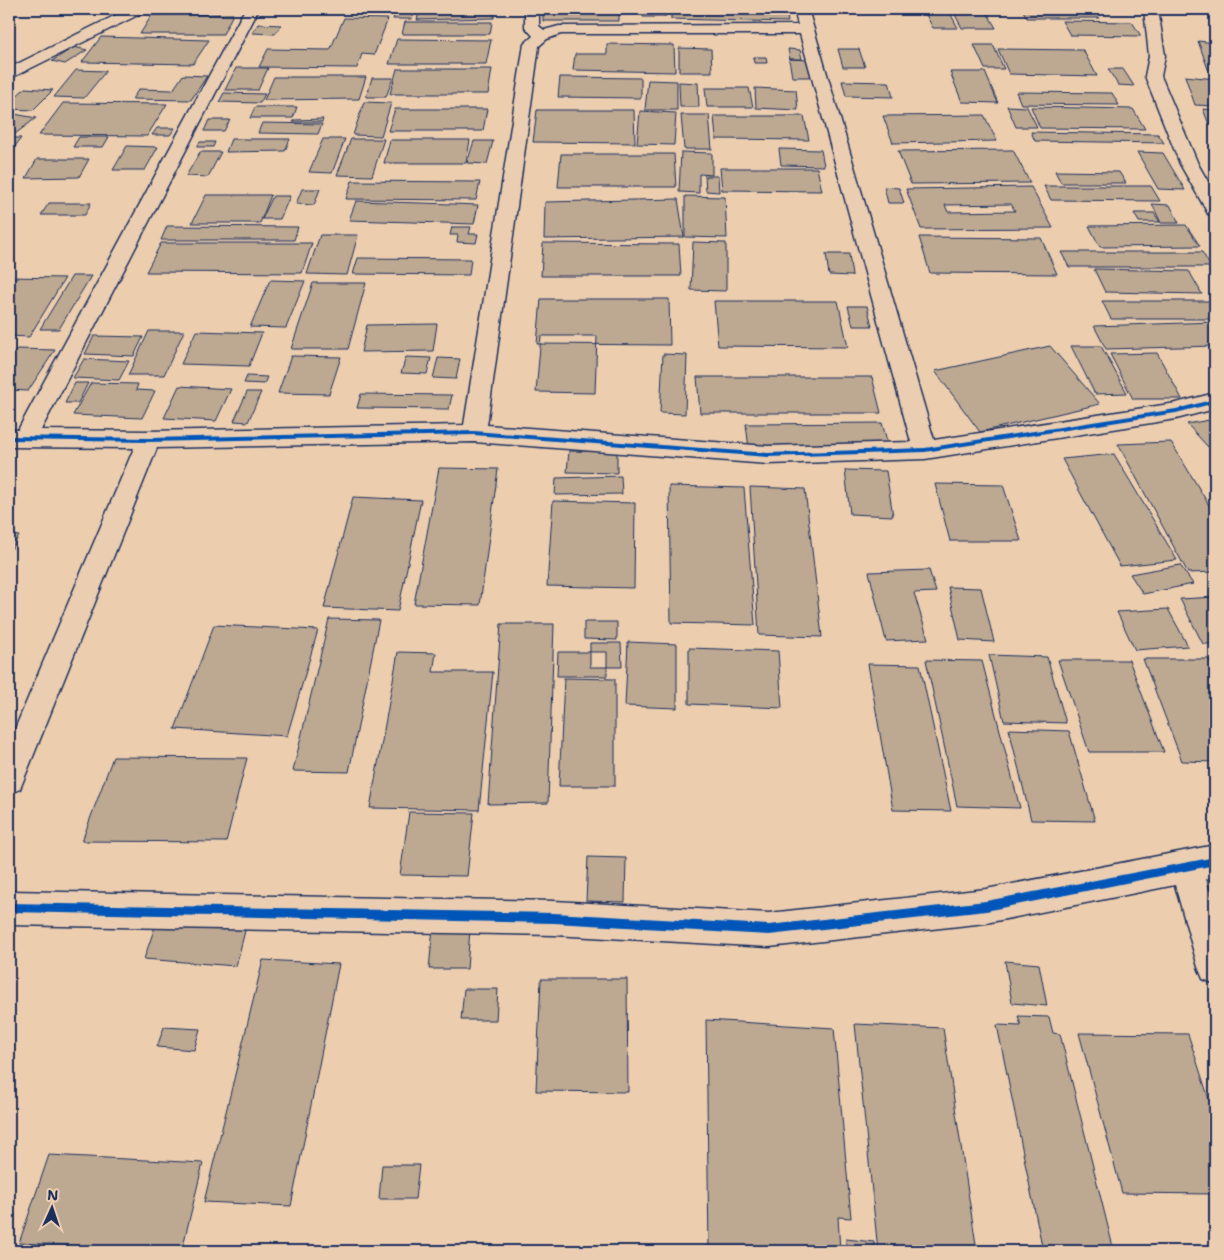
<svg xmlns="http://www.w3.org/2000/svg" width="1224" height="1260" font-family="'Shantell Sans',sans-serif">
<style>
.building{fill:#bda891;stroke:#1b2f5e;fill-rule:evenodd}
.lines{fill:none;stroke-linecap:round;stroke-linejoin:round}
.street-casing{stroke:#1b2f5e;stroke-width:3}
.street{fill:#ebceb2;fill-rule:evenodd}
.cycleway-casing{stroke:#ebceb2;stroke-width:3}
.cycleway{fill:#0057b8;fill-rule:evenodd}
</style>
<rect width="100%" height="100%" fill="#ecceaf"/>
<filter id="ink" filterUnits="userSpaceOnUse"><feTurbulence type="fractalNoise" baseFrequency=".02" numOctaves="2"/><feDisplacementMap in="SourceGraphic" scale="10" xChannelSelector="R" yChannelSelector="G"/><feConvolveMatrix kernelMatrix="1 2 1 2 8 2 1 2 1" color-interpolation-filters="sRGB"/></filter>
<g filter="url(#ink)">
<path class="building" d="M284 9H387L385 12H282Z
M397 9H416L412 19H393Z
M643 9H665V17H643Z
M671 9H786L788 22 671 19Z
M923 9H948L958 28H933Z
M952 9H985L996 28H962Z
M1022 9H1093L1099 18H1027Z
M543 10H619V21H543Z
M495 11 494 18 417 20 419 13Z
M233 14 223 34H140L152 15Z
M344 18 388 19 374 55 362 54 357 68 259 67 268 49 330 50Z
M1062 21 1132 22 1141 36 1070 35Z
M405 22H492L490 34H402Z
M258 24 281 25 275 34 252 33Z
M101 37 209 40 193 64 82 62Z
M397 39 491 40 486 64H389Z
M1198 41 1215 43V70L1208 69Z
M607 44 674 45 675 72 573 70 575 54H607Z
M974 45H993L1004 69H985Z
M74 47 87 50 65 64 52 61Z
M679 48 711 49 712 72H679Z
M788 49 800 50 802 59H790Z
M838 49H859L865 67H843Z
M998 49 1083 50 1097 76 1009 74Z
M753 57H766L767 63H754Z
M789 59 810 60 813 77H792Z
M236 68H268L258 90H225Z
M397 69H492L488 94H390Z
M1108 69H1123L1134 86 1118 85Z
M76 70 106 71 84 98 54 97Z
M950 72H985L998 103 962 102Z
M183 75 207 76 191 100 132 99 139 89 173 90Z
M1185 76 1215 79V106L1195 105Z
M274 77H366L359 99 264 100Z
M560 77 641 78V98L558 97Z
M372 78H393L386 97H366Z
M648 80 677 81V110H645Z
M842 81 889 82 893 97 846 96Z
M679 82 698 83 699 107H680Z
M25 88 53 90 33 110 9 109V103Z
M705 88H749L753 107H707Z
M755 88 796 90 798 110 756 108Z
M1016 92 1112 93 1119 105 1021 104Z
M224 93 265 94 260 103 219 102Z
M364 102 391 103 381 136 353 135Z
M63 103 167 104 147 136 39 135Z
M1007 106 1027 107 1037 127H1016Z
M255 107H297L293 118H250Z
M1031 107 1133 109 1145 129 1040 128Z
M395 109H487L483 131H388Z
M1203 109 1215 110V123L1208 122Z
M537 110H634L635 143 533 142Z
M640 111 676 113 674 145 637 144Z
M9 113 36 118 15 134 9 133Z
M681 115H709L712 149H684Z
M984 115 997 141 893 143 883 116Z
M714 116H804L809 140 716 139Z
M323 119 322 122H293L294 120Z
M209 120H230L224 131H204Z
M262 123 322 124 318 134 258 133Z
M157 128H175L170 135H152Z
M1031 132 1158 134 1164 143 1035 141Z
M79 137H109L103 147H73Z
M9 138H21L9 155Z
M231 139H290L285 151 226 152Z
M323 139H345L332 173 309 172Z
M351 139H384L372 176 337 175Z
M390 140H470L466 163H384Z
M474 141H493L487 164 467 163Z
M200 142H215L213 147H197Z
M127 146 158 147 145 170H113Z
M779 149 821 150 824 166 781 165Z
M1013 150 1030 183 911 184 898 151Z
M200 152H221L208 177 186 176Z
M681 152 712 153V175L699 174V193L679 192Z
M1137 152 1163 153 1185 190 1158 189Z
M561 154H674L676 187H558Z
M37 159H89L79 177 26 178Z
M720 168H817L822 191 722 190Z
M1055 171 1119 172 1126 183H1061Z
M705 176H718L719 192 706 191Z
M352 181 480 182 476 200 346 199Z
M1044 186H1151L1160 201 1051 200Z
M884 187 899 188 904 203H888Z
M1031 187 1053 228 921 229 906 189ZM1011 204 1015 211 948 212 945 205Z
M302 189H320L314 205 296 204Z
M206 195H271L260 223H192Z
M273 196H290L280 219H262Z
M685 196 725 197 727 238 685 237Z
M678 199 684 237 544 239 545 202Z
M356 201 452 204 478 205 474 224 349 220Z
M49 203H91L85 215H41Z
M1152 204 1170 205 1179 223H1161Z
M1134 213H1154L1160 222H1139Z
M1186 225 1200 246 1100 247 1089 226Z
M167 226 298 227 294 240H161Z
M452 227H471L469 234H478L476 243 457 242 458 235H450Z
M320 235H358L347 275 307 274Z
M919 237 1041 238 1057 274 930 273Z
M693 242 726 243V291L691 290Z
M161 243H312L302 273 146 272Z
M543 243 679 244 681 276H541Z
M1061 252H1202L1211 267H1069Z
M826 254H849L852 276 829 275Z
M358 258 471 259 469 275 353 274Z
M1094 269 1189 271 1202 294 1105 292Z
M72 276H91L59 329H40Z
M9 277 65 278 29 337 9 336Z
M270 280 305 281 286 328 250 327Z
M313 283H366L348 349H291Z
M541 299H669L670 345 537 344Z
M714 301H838L848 347 718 346Z
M1102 301H1215V319H1111Z
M848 306H867L872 326H853Z
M1215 322V346L1106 349 1094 326Z
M437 324 433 351 361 352 367 325Z
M149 331H184L164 375H128Z
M196 331 262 333 249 366 181 364Z
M94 336 143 337 134 356 85 354Z
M541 336H597L595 393 536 392Z
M1050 346 1100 404 980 432 935 371Z
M1071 346H1101L1127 393 1095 394Z
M17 349 55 350 28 391 9 390V360Z
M1157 353 1182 399H1133L1110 354Z
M663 354 687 355 685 414 660 413Z
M291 356 341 357 329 394 278 393Z
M406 357 431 358 427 374 401 373Z
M438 358 460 359 456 379 433 378Z
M84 359 129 361 119 380 73 378Z
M247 376 267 377 264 384 244 383Z
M697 377H872L881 413H700Z
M75 383H88L78 403H65Z
M91 383 138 384 136 390 155 391 142 418 73 415Z
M179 386 231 389 216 421 164 418Z
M247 392H261L248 422 234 421Z
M361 394 452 395 449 409 357 408Z
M1215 419V446L1208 447 1187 424Z
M882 423 889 448 749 449 746 424Z
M1171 442 1215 515V572L1188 573 1118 444Z
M569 451H617V473L567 472Z
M1114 454 1177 560 1120 566 1062 459Z
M439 468 498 469 480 605 414 604Z
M845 470 886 471 893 516 850 514Z
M621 476 622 494 555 495 556 478Z
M935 484 1003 485 1021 541H950Z
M669 486 744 488 755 625 671 623Z
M750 487 805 489 822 637 759 635Z
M353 497 421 500 398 611 324 608Z
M553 501 635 503 634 588 547 586Z
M9 535 19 536 9 553Z
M1180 565 1193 584 1143 594 1130 574Z
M929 570 936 592 914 593 928 639 886 641 869 572Z
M948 587 981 588 994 642 960 640Z
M1215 597V644H1203L1180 599Z
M1168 609 1188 646 1135 650 1117 612Z
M329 619 379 620 349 772 293 771Z
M584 622H617V640L584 639Z
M501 624H554L548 803 488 804Z
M214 625 318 630 287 736 175 729Z
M628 642 677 644V708L625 706Z
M590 643H621L622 667H590Z
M689 648 778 651 782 708 689 704Z
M398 652 436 653 433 672H493L479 810 370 808Z
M558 652H607V676H557Z
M989 655 1047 657 1066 723 1004 721Z
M1143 659H1209L1215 673V762L1182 761Z
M926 660 982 661 1020 808 957 806Z
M1058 660H1129L1164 752H1089Z
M868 664 920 665 951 811 893 810Z
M564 678 615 679V786H559Z
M1009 729 1069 731 1095 821 1031 820Z
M113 757 247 758 226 842 82 841Z
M409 812 474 813 467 876 400 875Z
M588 857 626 858 625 902 586 901Z
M157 921 246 927 236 966 144 959Z
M433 928 470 929 467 969H429Z
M263 960 339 964 291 1206 204 1202Z
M1005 961 1039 964 1047 1006 1012 1003Z
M541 979H627L628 1092 536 1091Z
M464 989H498L496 1020H461Z
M1018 1016 1049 1017 1053 1033 1060 1034 1114 1251H1043L997 1025 1021 1026Z
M706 1020 834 1028 851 1218 838 1217 840 1251H709Z
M855 1024 943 1028 977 1251H878Z
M164 1027 200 1029 194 1050 157 1047Z
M1079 1033 1188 1034 1215 1118V1194L1122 1193Z
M49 1155 203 1163 182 1250 19 1243Z
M382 1165H419L415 1199H379Z
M846 1239 874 1242 875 1251H846Z"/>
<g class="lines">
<defs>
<path id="street" d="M128 9H146L144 12 9 79V68Z
M245 9H259L41 430 149 431 464 425 524 44 533 36 525 27V9H539V26L544 30 559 26 798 25 794 9H808L934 440 1176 403 1215 393V409L1176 419 925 459 768 464 474 442 157 448 24 779 20 789 9 794V743L134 448 9 447V429L18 430ZM561 34H800L911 442 768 446 487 425 539 46 547 39Z
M1144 9H1158L1165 56 1161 76 1198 164 1215 194V216L1208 214 1206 210 1180 164 1145 76 1149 56Z
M1215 845V877L1206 879 1215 910V984L1203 979 1198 967 1175 885 986 923 769 947 554 935 9 925V891L554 901 769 913 986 889Z"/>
</defs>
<use href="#street" class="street-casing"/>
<use href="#street" class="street"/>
<defs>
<path id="cycleway" d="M1215 399V403L1176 413 925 452 768 457 474 435 149 442 9 440V436L149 438 474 431 768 453 925 448 1176 409Z
M1215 857V865L986 911 769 935 554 923 9 912V903L554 913 769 925 986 901Z"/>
</defs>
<use href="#cycleway" class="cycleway-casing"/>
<use href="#cycleway" class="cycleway"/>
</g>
</g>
<rect width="1224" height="1260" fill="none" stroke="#ebceb2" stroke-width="30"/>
<rect x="15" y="15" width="1194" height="1230" fill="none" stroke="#1b2f5e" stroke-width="2" filter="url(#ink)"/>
<g transform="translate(52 1208) rotate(3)" stroke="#ebceb2" stroke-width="4" paint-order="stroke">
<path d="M0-4L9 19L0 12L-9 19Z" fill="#1b2f5e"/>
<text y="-8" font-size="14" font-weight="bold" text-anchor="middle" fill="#1b2f5e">N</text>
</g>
</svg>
